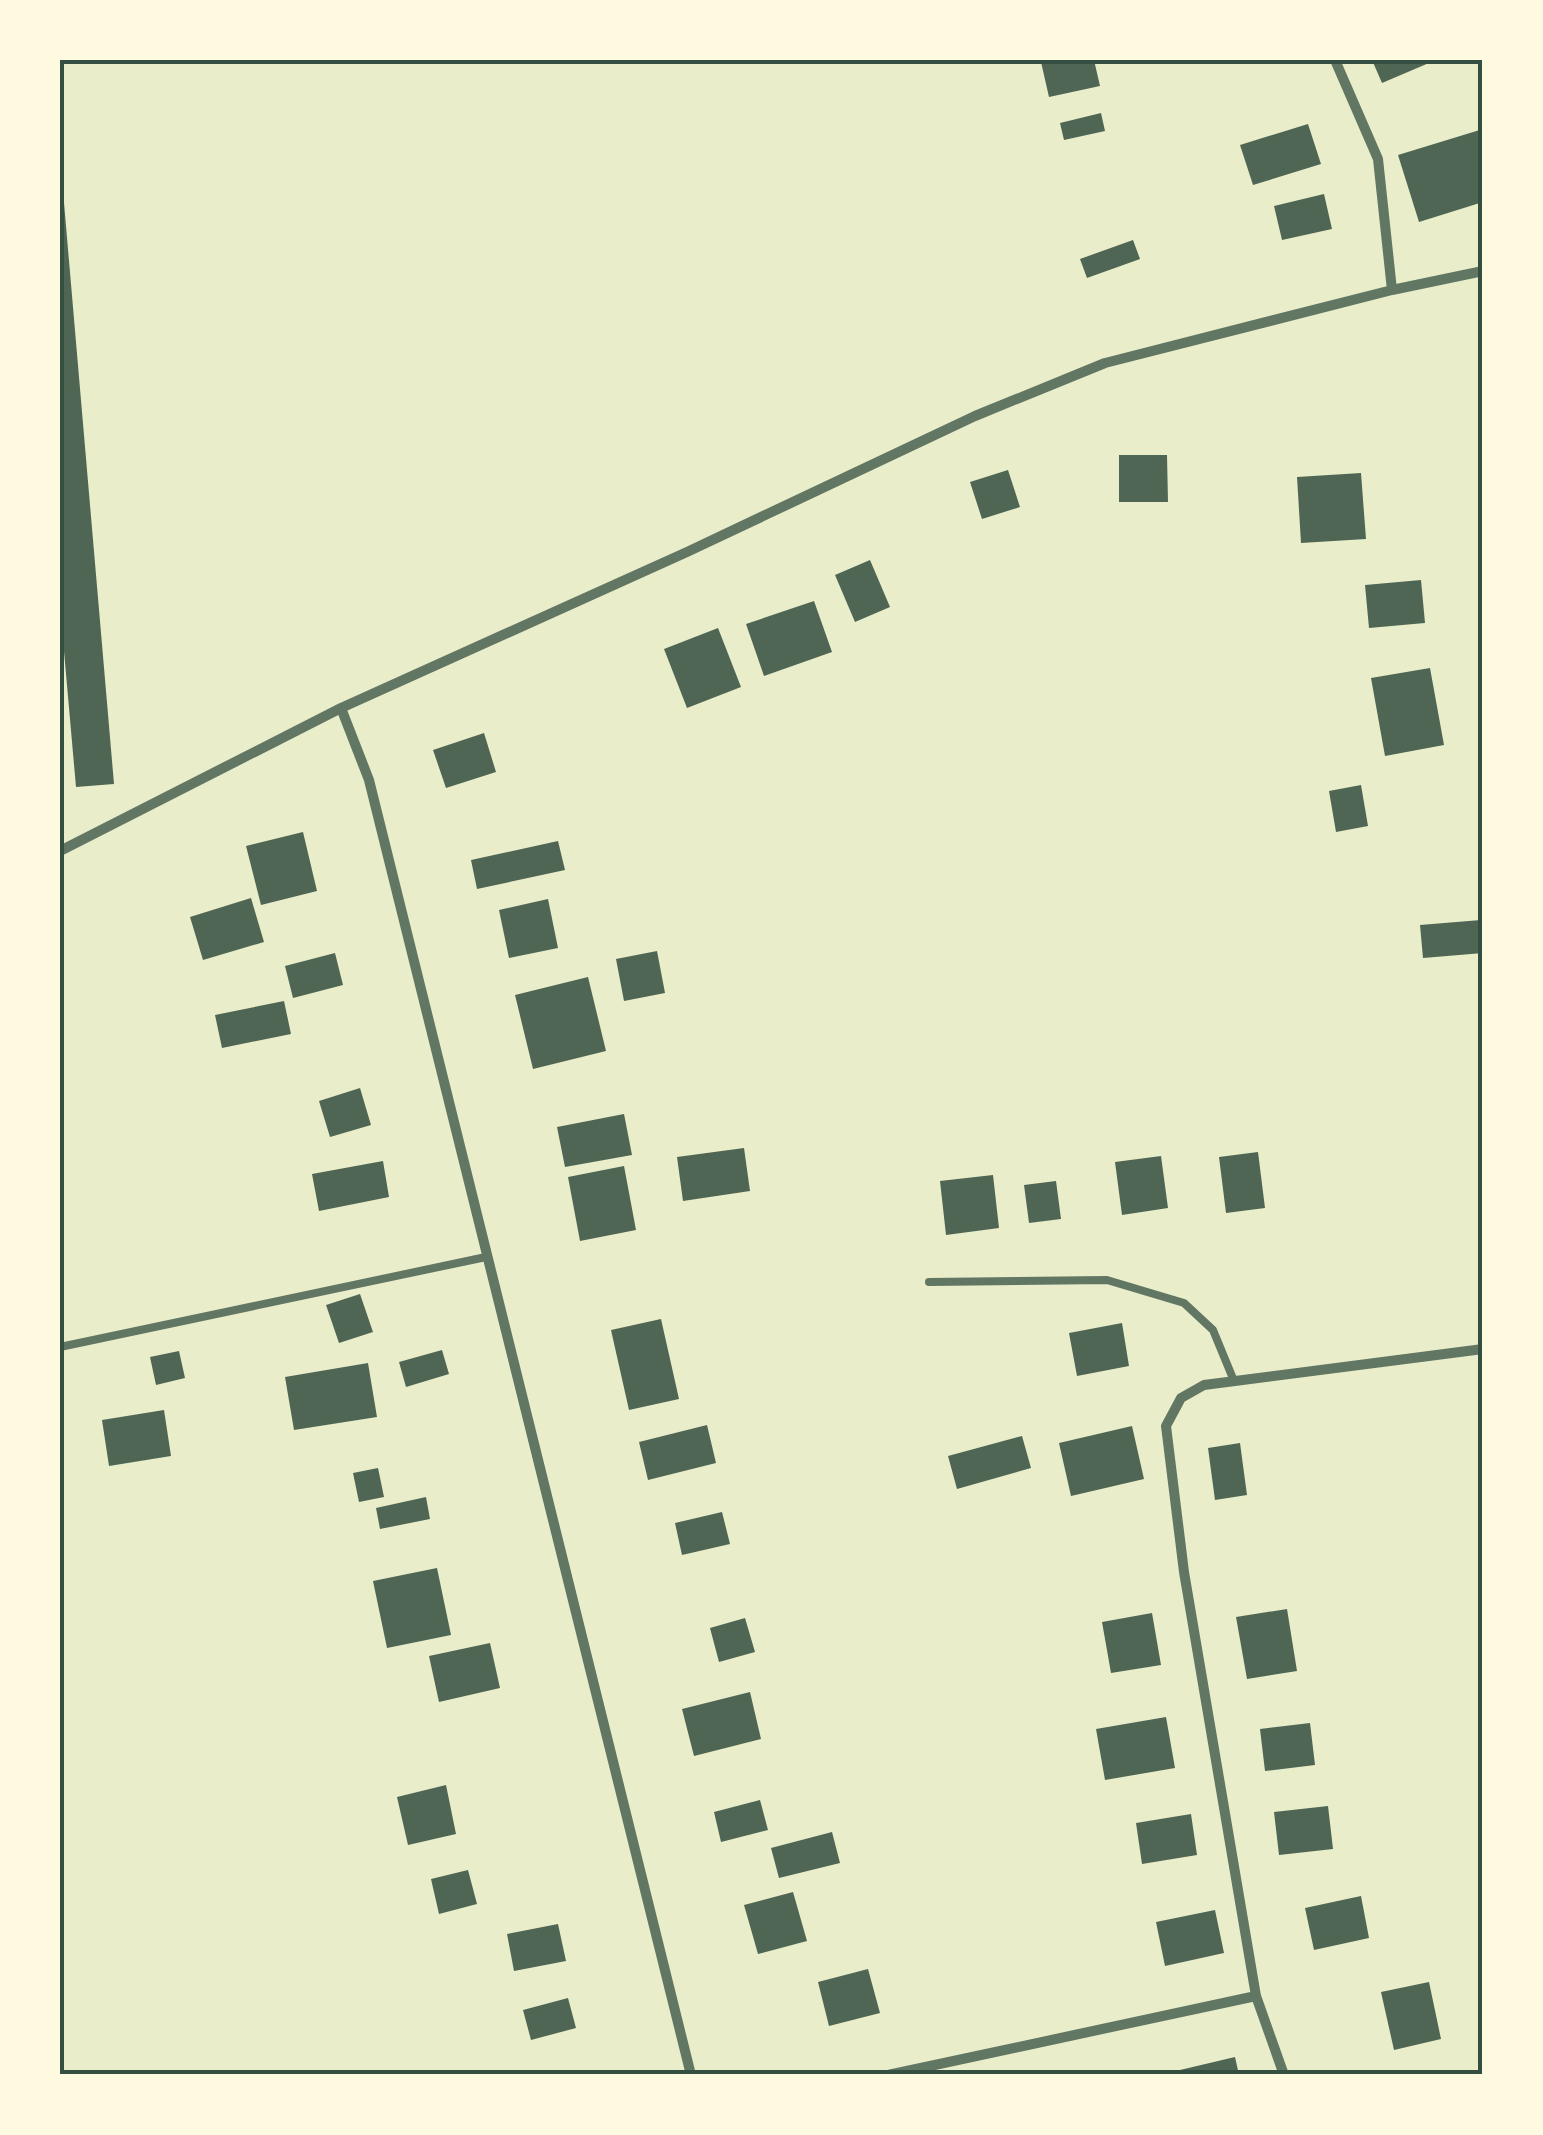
<svg xmlns="http://www.w3.org/2000/svg" width="1543" height="2135" font-family="'Fira Sans',sans-serif">
<style>
.building{fill:#4f6655}
.lines{fill:none;stroke-linecap:round;stroke-linejoin:round}
.service{stroke:#617663;stroke-width:8}
.minor{stroke:#617663;stroke-width:10}
.neatline{fill:none;stroke:#344e41;stroke-width:4}
</style>
<rect width="100%" height="100%" fill="#e9edc9"/>
<path class="building" d="M1050 60H1094L1100 86 1049 97 1041 62Z
M1372 60H1436L1382 83Z
M1101 113 1105 131 1064 140 1060 123Z
M1308 124 1321 164 1253 185 1240 145Z
M1483 129V202L1419 222 1398 155Z
M60 191H63L114 784 76 787 60 606Z
M1324 194 1332 229 1282 240 1274 206Z
M1133 240 1140 259 1087 278 1080 259Z
M1119 455H1167L1168 502H1119Z
M1008 470 1020 507 982 519 970 482Z
M1361 473 1366 539 1301 543 1297 477Z
M870 560 890 607 855 622 835 575Z
M1421 580 1425 623 1369 628 1365 585Z
M814 601 832 652 764 676 746 624Z
M718 628 741 687 687 708 664 649Z
M1430 668 1444 745 1385 756 1371 678Z
M484 733 496 772 446 788 433 750Z
M1361 785 1368 826 1336 832 1329 791Z
M303 832 317 891 261 905 246 846Z
M558 841 565 870 477 889 471 860Z
M251 898 264 942 203 960 190 917Z
M548 899 558 948 509 958 499 910Z
M1481 920 1483 953 1423 958 1420 925Z
M657 951 665 993 624 1001 616 959Z
M335 953 343 985 293 998 285 966Z
M588 977 606 1051 533 1069 515 995Z
M284 1001 291 1034 222 1048 215 1015Z
M360 1088 371 1125 330 1137 319 1101Z
M624 1114 632 1155 565 1167 557 1127Z
M744 1148 750 1191 683 1201 677 1157Z
M1258 1152 1265 1208 1226 1213 1219 1157Z
M1161 1156 1168 1208 1122 1215 1115 1162Z
M383 1161 389 1197 319 1211 312 1174Z
M624 1166 636 1230 580 1241 568 1177Z
M993 1175 999 1228 946 1235 940 1181Z
M1056 1181 1061 1219 1029 1223 1024 1185Z
M360 1294 373 1332 339 1343 326 1305Z
M661 1319 679 1399 629 1410 611 1330Z
M1122 1323 1129 1366 1077 1376 1069 1333Z
M442 1350 449 1374 406 1387 399 1362Z
M179 1351 185 1378 156 1385 150 1357Z
M368 1363 377 1417 294 1430 285 1377Z
M164 1410 171 1456 109 1466 102 1420Z
M707 1425 716 1463 648 1480 639 1442Z
M1132 1426 1144 1479 1071 1496 1059 1443Z
M1022 1436 1031 1468 957 1489 948 1456Z
M1240 1443 1247 1495 1215 1500 1208 1448Z
M378 1468 384 1497 359 1502 353 1473Z
M426 1497 430 1519 380 1529 376 1508Z
M722 1512 730 1544 682 1555 675 1523Z
M437 1568 451 1635 387 1648 373 1581Z
M1287 1609 1297 1671 1247 1679 1236 1617Z
M1152 1613 1161 1665 1111 1673 1102 1622Z
M745 1618 755 1652 719 1662 710 1628Z
M490 1643 500 1688 439 1702 429 1656Z
M750 1692 761 1739 694 1756 682 1709Z
M1166 1717 1175 1768 1105 1780 1096 1729Z
M1310 1723 1315 1765 1265 1771 1260 1729Z
M446 1785 456 1834 408 1845 397 1797Z
M760 1800 768 1830 721 1842 714 1812Z
M1328 1806 1333 1849 1279 1855 1274 1812Z
M1191 1814 1197 1855 1142 1864 1136 1823Z
M832 1832 840 1863 779 1878 771 1848Z
M468 1870 477 1904 439 1914 431 1879Z
M793 1892 807 1941 758 1954 744 1905Z
M1361 1896 1369 1938 1314 1950 1305 1908Z
M1215 1910 1224 1953 1165 1966 1156 1922Z
M558 1924 566 1961 514 1971 507 1934Z
M868 1969 880 2013 829 2026 818 1982Z
M1429 1982 1441 2039 1394 2050 1381 1992Z
M568 1998 576 2028 531 2040 523 2010Z
M1235 2057 1239 2075H1181L1180 2070Z"/>
<g class="lines">
<path class="service" d="M929 1282 1107 1280 1184 1303 1213 1330 1234 1381
M60 1347 486 1257"/>
<path class="minor" d="M1335 60 1378 159 1392 290
M341 708 369 780 691 2075
M60 851 341 708 687 552 975 416 1105 363 1392 290 1483 271
M888 2075 1256 1996
M1284 2075 1256 1996 1184 1572 1166 1426 1181 1398 1204 1385 1483 1349"/>
</g>
<rect width="1543" height="2135" fill="none" stroke="#fefae0" stroke-width="125"/>
<rect x="62" y="62" width="1418" height="2010" class="neatline"/>
</svg>
